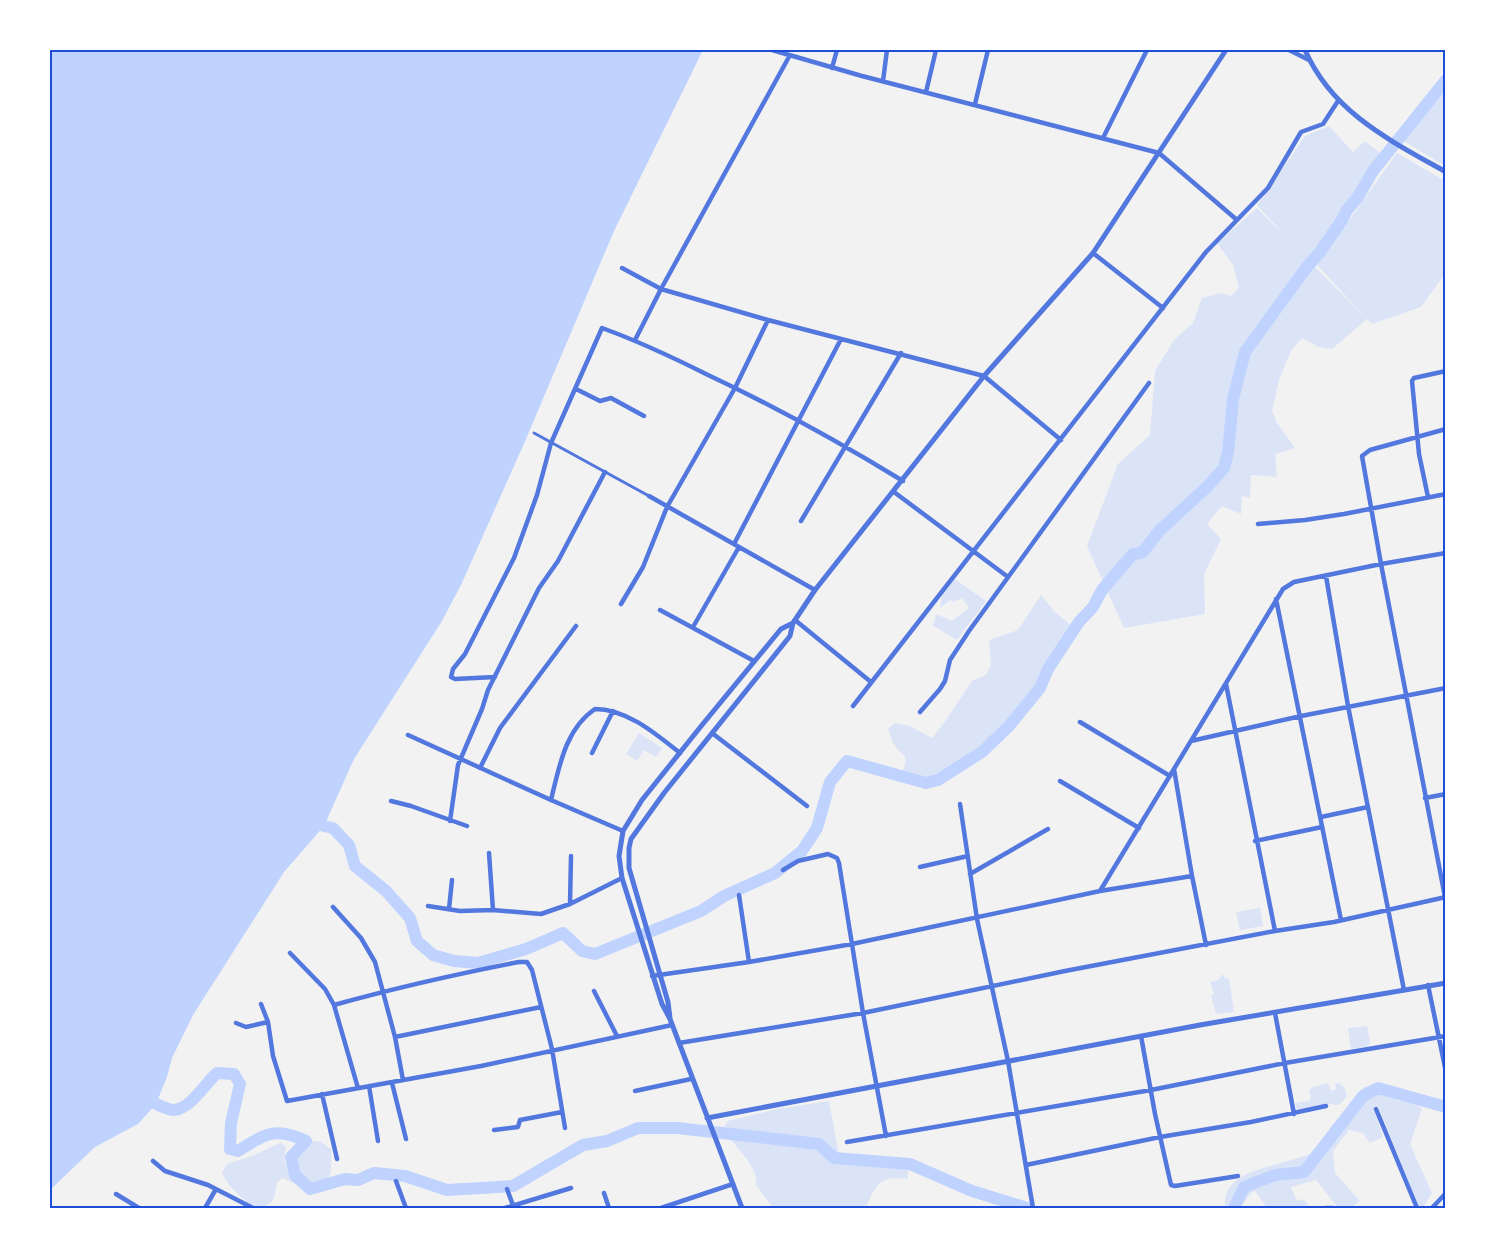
<svg xmlns="http://www.w3.org/2000/svg" width="1495" height="1258" font-family="'Public Sans',sans-serif">
<style>
.green{fill:#dbe4f7}
.water{fill:#bfd3fe}
.lines{fill:none;stroke-linecap:round;stroke-linejoin:round}
.river{stroke:#bfd3fe;stroke-width:12}
.pedestrian{stroke:#5277de;stroke-width:3}
.minor{stroke:#5277de;stroke-width:4.5}
.tertiary{stroke:#5277de;stroke-width:5}
.neatline{fill:none;stroke:#1d4ed8;stroke-width:2}
</style>
<rect width="100%" height="100%" fill="#f2f2f2"/>
<path class="green" d="M1445 83 1446 166H1445L1402 140Z
M1329 126 1353 152 1365 141 1384 156 1308 260 1365 317 1317 265 1397 153 1445 181V274L1421 307 1372 324 1367 319 1332 349 1319 347 1302 338 1291 351 1279 380 1272 411 1277 423 1295 448 1275 454 1277 477 1251 475 1250 498 1242 496 1241 514 1222 506 1207 524 1221 539 1204 574 1205 614 1124 628 1087 546 1118 464 1150 435 1155 371 1174 340 1193 323 1202 298 1221 293 1231 296 1239 288 1233 265 1217 243 1257 208 1288 239 1257 205 1305 136Z
M955 579 986 601 957 640 932 625 935 621 936 614 952 621 969 608 962 598 953 602 950 600 940 608 942 596Z
M1041 595 1055 612 1072 626 1025 702 990 741 932 779 909 776 902 772C911 752 902 758 893 743 891 739 890 733 888 729L895 723 910 726 932 738 946 720 972 681 986 675 991 665 989 640 1018 630Z
M639 733 662 748 656 757 644 750 637 761 626 754Z
M1260 908 1263 926 1240 930 1236 912Z
M1222 974 1226 979 1229 978 1234 1012 1216 1014 1211 996 1214 994 1210 982 1219 980Z
M1367 1026 1370 1043 1368 1046 1351 1049 1348 1030 1349 1028Z
M1328 1083 1331 1091 1336 1089 1335 1084 1339 1083 1344 1087 1347 1096 1339 1105 1328 1104 1297 1110 1295 1103 1309 1101 1311 1098 1309 1091 1311 1088Z
M1378 1085 1398 1101H1409L1422 1108 1410 1144 1432 1193 1423 1208H1419L1378 1106 1374 1107 1383 1137 1370 1143 1363 1133 1349 1130 1333 1151 1335 1173 1360 1201 1350 1208H1338L1316 1180 1291 1187 1297 1201 1304 1199 1310 1208H1267L1254 1190 1239 1208H1225C1222 1176 1257 1170 1281 1163 1295 1159 1308 1155 1322 1149L1330 1128 1352 1104 1364 1087Z
M829 1101 840 1161 878 1162 908 1168V1179C881 1176 877 1182 867 1205L854 1208H773L756 1185C760 1168 732 1142 722 1130L728 1121 777 1109Z
M309 1140 321 1142 331 1149C331 1157 332 1166 330 1174 325 1199 290 1180 295 1160 297 1153 306 1147 309 1140Z
M279 1141 286 1147C280 1169 293 1169 299 1186L283 1178 277 1182C274 1200 275 1205 256 1208 241 1198 230 1189 222 1173L227 1164 252 1156 280 1143Z"/>
<path class="water" d="M50 50H703L614 231 526 439 461 585 442 621 354 759 324 826 284 872 193 1015 172 1058 167 1077 156 1104 138 1124 95 1147 50 1190Z"/>
<g class="lines">
<path class="river" d="M324 826 333 828 349 845 355 866 386 891 410 918 417 941 433 955 454 961 478 963 526 949 563 933 582 951 595 954 701 911 724 896 775 873 802 851 817 828 830 782 847 761 926 783 938 780 982 752 1009 726 1040 688 1048 669 1079 622 1093 607 1102 590 1126 562 1133 554 1141 553 1146 548 1159 531 1207 487 1224 468 1228 452 1233 399 1245 352 1306 268 1320 252 1342 220 1347 210 1358 197 1373 171 1446 80
M156 1104C161 1106 169 1110 174 1110 190 1109 204 1085 217 1073L234 1074 240 1084 231 1123 230 1149 238 1151C265 1134 275 1126 306 1141L291 1157 295 1175 310 1189 345 1179 358 1180 374 1173 405 1176 447 1190 513 1186 583 1145 607 1141 638 1128H677L819 1144 834 1158 910 1164 972 1191 1027 1208
M1234 1208 1244 1187 1275 1175 1304 1172 1363 1096 1378 1088 1446 1107"/>
<path class="pedestrian" d="M534 433 649 496"/>
<path class="minor" d="M772 50 862 76 1159 153 1237 220
M1289 50 1309 60
M832 68 837 50
M883 81 887 50
M926 92 936 50
M975 104 988 50
M1103 138 1147 50
M1093 253 1163 308
M622 268 661 289 768 320 984 376 1061 440
M635 340 661 289 790 55
M576 389 600 401 611 398 644 416
M894 492 1008 577
M649 496 815 590
M1428 497 1419 454 1412 381 1414 378 1446 371
M801 521 901 353
M1258 524 1305 520 1344 514 1446 494
M734 544 841 339
M1326 576 1348 706 1404 990
M1276 599 1341 920
M621 604 643 567 667 507 735 388 768 320
M660 610 754 661
M795 620 871 682
M693 627 739 547
M495 677 455 679 451 677 453 669 465 654 514 558 537 495 551 443 602 328C638 341 672 357 706 374 774 406 839 442 903 481
M1226 684 1275 931
M853 706 1206 252 1268 188 1301 132 1323 124 1338 101
M920 712 940 689 945 681 950 660 969 631 1149 383
M1080 722 1170 776
M712 733 807 806
M408 735 551 800 623 831
M1191 741 1301 716 1446 688
M592 753 613 711
M480 768 500 728 576 626
M1174 769 1192 876
M1060 781 1139 828
M1425 798 1446 794
M551 800C559 768 565 729 595 709 627 709 656 734 680 753
M391 801 411 806 467 826
M960 804 977 919 1008 1061 1033 1208
M1321 817 1368 807
M450 821 458 765 482 709 488 690 539 588 558 561 605 472
M1255 841 1322 827
M489 853 493 910
M920 867 968 856
M783 870 798 861 828 854 837 858 839 863 863 1013 886 1136
M970 874 1048 829
M1100 891 1283 589 1294 582 1381 564 1446 553
M739 895 749 962
M1445 897 1381 564 1362 456 1370 450 1446 429
M570 904 571 856
M428 906 460 911 493 910 541 914 570 904 622 878
M333 907 361 938 375 962 395 1037 403 1080
M449 909 452 880
M290 953 325 989 334 1005 358 1088
M652 976 749 962 852 944 1100 891 1192 876 1206 945
M1428 985 1446 1072
M594 991 617 1036
M261 1004 268 1022 273 1056 287 1101 481 1066 672 1025
M334 1005C395 988 457 974 519 962H527L532 970 552 1049 565 1128
M1275 1013 1294 1114
M236 1023 246 1027 268 1022
M1141 1036 1155 1114 1171 1185 1175 1186 1238 1176
M395 1037 541 1007
M679 1043 863 1013 1065 971 1275 931 1334 922 1446 897
M392 1083 406 1139
M369 1086 378 1141
M635 1091 691 1079
M322 1094 337 1159
M1376 1109 1417 1208
M494 1130 518 1127 520 1120 562 1112
M847 1142 1151 1090 1285 1063 1446 1036
M153 1161 165 1171 208 1185 253 1208
M1026 1165 1160 1137 1251 1122 1326 1106
M396 1181 406 1208
M507 1189 514 1208
M604 1193 609 1208
M116 1194 139 1208
M205 1208 216 1189
M505 1208 571 1188
M661 1208 733 1184
M1326 1208H1333
M1432 1208 1446 1193"/>
<path class="tertiary" d="M1305 50C1332 112 1389 140 1446 172
M670 1018 668 1002 629 868V848L631 839 664 793 790 636 793 623
M707 1118 1200 1025 1446 983
M742 1208 670 1019 662 1004 622 878 619 856 623 831 642 800 702 725 781 629 793 623 815 590 984 376 1093 253 1226 50"/>
</g>
<rect width="1495" height="1258" fill="none" stroke="#ffffff" stroke-width="102"/>
<rect x="51" y="51" width="1393" height="1156" class="neatline"/>
</svg>
